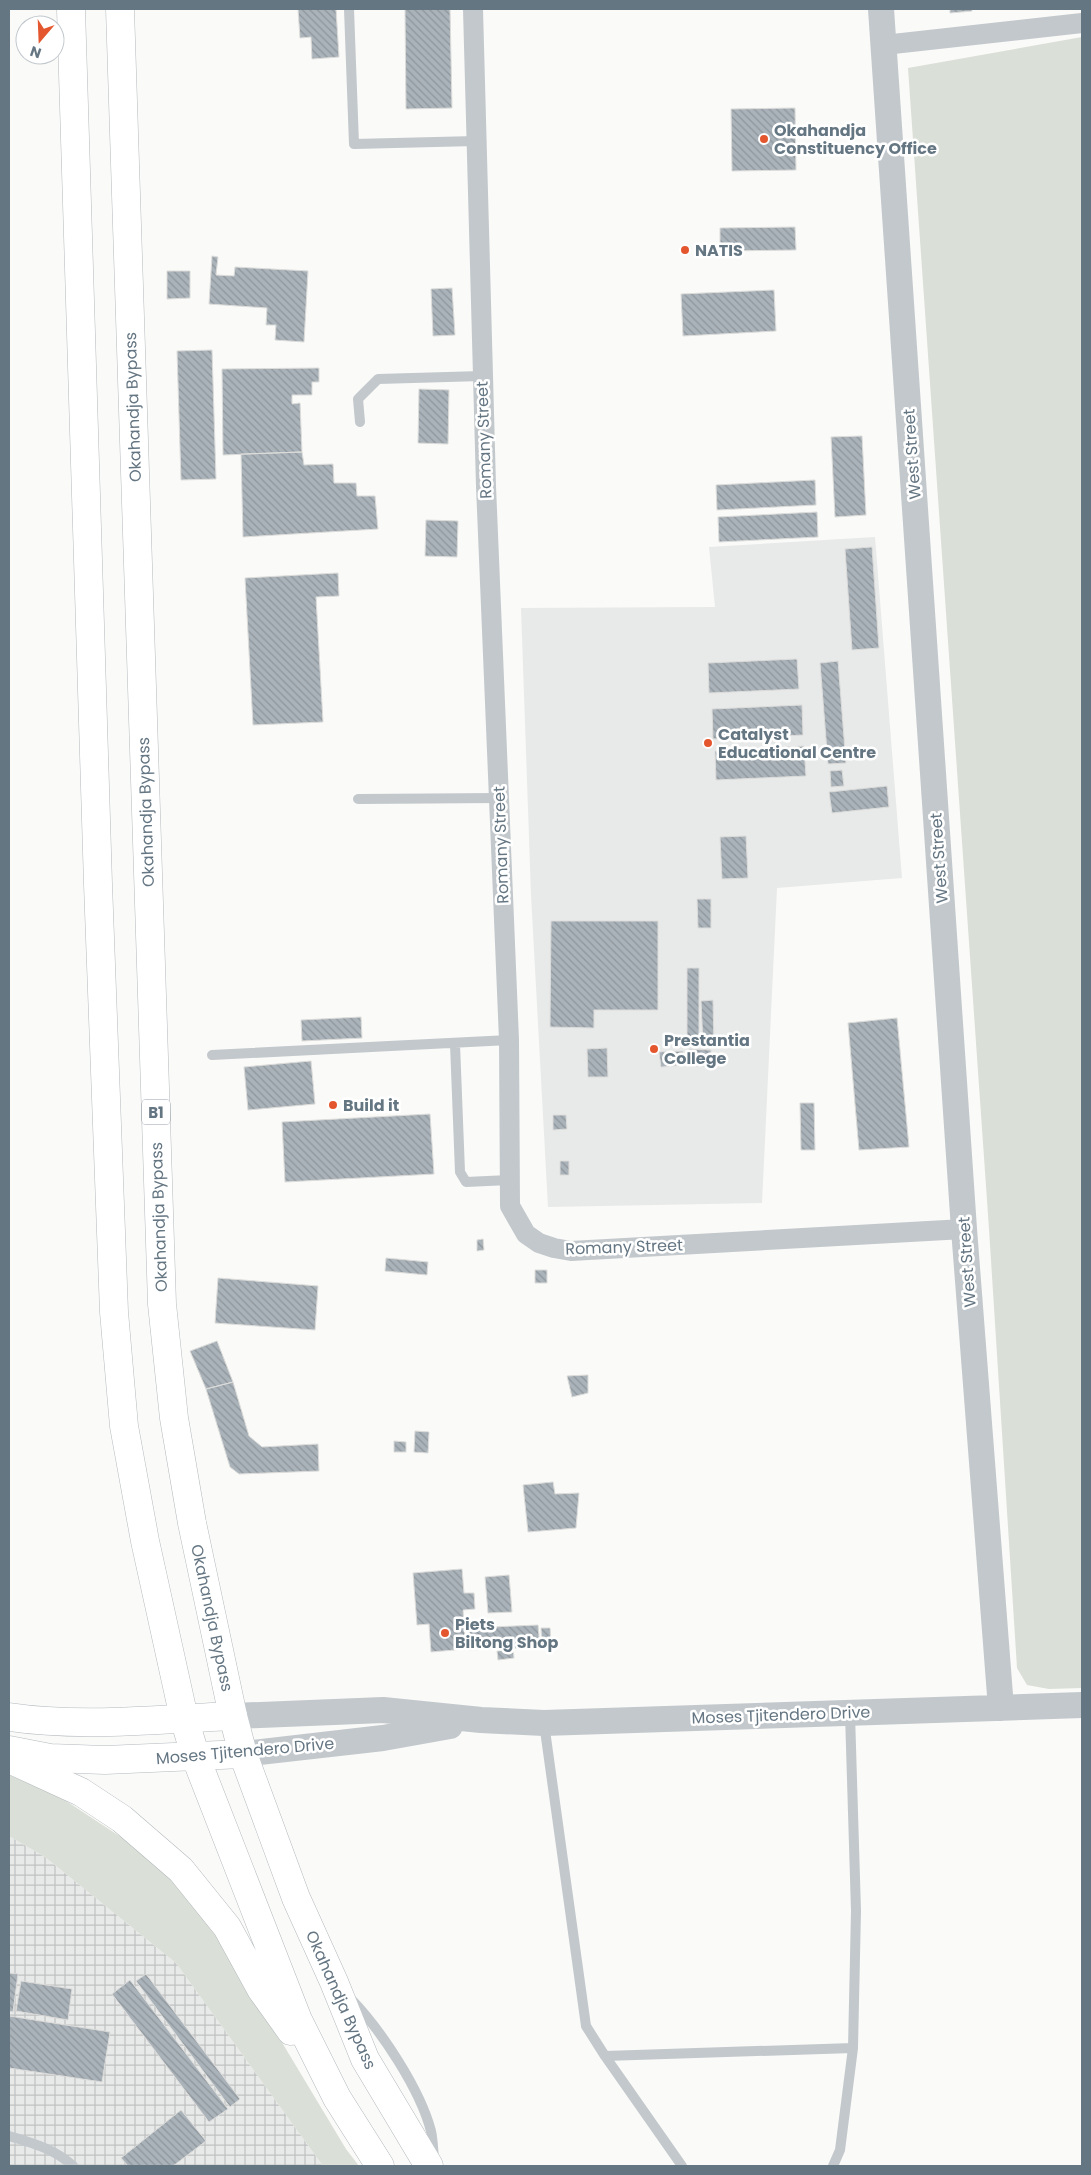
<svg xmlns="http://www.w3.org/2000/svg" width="1091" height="2175" font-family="Poppins,sans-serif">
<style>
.built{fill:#e8e9e9}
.industrial{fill:url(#industrial-grid)}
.grass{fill:#dadfd7}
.building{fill:url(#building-back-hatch);stroke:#dcdcda}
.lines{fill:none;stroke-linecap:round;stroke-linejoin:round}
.secondary-casing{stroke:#b3babf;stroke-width:29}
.trunk-casing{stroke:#b4b9bd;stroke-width:29}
.service{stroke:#c3c8cc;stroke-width:10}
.minor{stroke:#c3c8cc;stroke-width:20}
.tertiary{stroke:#c3c8cc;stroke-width:26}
.secondary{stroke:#fff;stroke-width:28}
.trunk{stroke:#fff;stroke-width:28}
.poi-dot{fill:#e4572e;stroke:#fff;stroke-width:2}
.labels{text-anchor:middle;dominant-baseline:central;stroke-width:5;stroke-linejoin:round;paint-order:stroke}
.shield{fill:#fff;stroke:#939fa8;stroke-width:1}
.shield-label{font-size:15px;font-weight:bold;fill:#657683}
.poi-label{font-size:16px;font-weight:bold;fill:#657683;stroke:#fff;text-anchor:start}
.street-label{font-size:16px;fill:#657683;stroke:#fff}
</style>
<defs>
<pattern id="industrial-grid" width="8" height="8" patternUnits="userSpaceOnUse" patternTransform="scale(1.25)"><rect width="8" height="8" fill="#e8e9e9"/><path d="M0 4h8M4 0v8" fill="none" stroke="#c0c1c2"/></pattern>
<pattern id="building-back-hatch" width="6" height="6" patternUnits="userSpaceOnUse" patternTransform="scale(1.25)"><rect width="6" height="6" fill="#aab3b9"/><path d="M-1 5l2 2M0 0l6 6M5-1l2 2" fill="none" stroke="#8e969c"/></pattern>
</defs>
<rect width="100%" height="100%" fill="#fafaf8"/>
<path class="built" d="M875 537 902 878 777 888 762 1203 548 1207 531 895 521 608 715 607 709 547Z"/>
<path class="industrial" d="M9 1836 45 1857 176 1963 323 2166H9Z"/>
<path class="grass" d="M1082 37V1688L1049 1689 1027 1685 1017 1668 989 1229 908 68Z
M9 1775 57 1795 136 1847 183 1891 215 1931 346 2149 359 2166H323L176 1963 45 1857 9 1836Z"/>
<path class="building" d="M298 9H336L339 57 312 59 311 37 300 38Z
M405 9H450L452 108 406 109Z
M950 9H972V11L950 13Z
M795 108 796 170 732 171 731 109Z
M795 227 796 250 720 251V228Z
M212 256 218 257 216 275 234 276 235 267 308 271 304 342 275 340 276 325H266L267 308 209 304Z
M167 271H190V298L167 299Z
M452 288 455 335 433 336 431 289Z
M774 290 776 331 683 336 681 294Z
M212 350 216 479 181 480 177 351Z
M319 368V382H312V395H292V404L300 403 302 452 223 455 222 369Z
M419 389 449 390 448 444 418 443Z
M862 436 866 515 835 517 831 437Z
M302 452 304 465 333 464 334 483H356L357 496H375L378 529 243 537 241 454Z
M815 480 816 505 717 510 716 485Z
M817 512 818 537 719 542 718 517Z
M426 520 458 521 457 557 425 556Z
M872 547 879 648 852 650 845 549Z
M338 573 339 596 316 597 323 722 253 725 245 578Z
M797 659 799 689 709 693 708 663Z
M838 661 846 763 828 764 820 663Z
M802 705 803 735 713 739 712 709Z
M804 746 806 776 716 780 715 751Z
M842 770 844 786 831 787 830 771Z
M887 786 889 807 832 813 829 792Z
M746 836 748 878 722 879 720 837Z
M697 899H711V928H698Z
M551 921H658V1010H594V1028L550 1027Z
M687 968H699V1043H687Z
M713 1000 714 1044H703L701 1001Z
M361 1017 362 1038 302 1041 301 1020Z
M897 1018 909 1147 859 1150 848 1023Z
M607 1048 608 1077H588L587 1049Z
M689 1049 711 1050V1057H705V1066H689Z
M683 1051 684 1065 661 1067 659 1052Z
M311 1061 315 1104 248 1110 244 1067Z
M800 1103H814L815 1150H801Z
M430 1114 434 1174 285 1182 282 1122Z
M553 1115H566L567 1129 553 1130Z
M560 1161H569V1175H560Z
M483 1239 484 1250 477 1251V1240Z
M386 1258 428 1262 427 1275 385 1271Z
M535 1270H547V1283H535Z
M218 1278 318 1286 315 1330 215 1323Z
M217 1341 233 1382 206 1389 190 1351Z
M588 1375V1393L572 1397 567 1376Z
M233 1382 249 1436 262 1447 318 1444 319 1471 239 1474 230 1467 206 1389Z
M415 1431 429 1432 428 1453 414 1452Z
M394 1441 406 1442V1452H394Z
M553 1482 555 1494 579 1493 576 1528 528 1532 523 1485Z
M462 1569 464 1593H474L475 1609 463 1610 466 1649 431 1652 429 1624 417 1625 413 1573Z
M509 1575 512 1612 488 1613 485 1577Z
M538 1625 540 1647 469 1650V1628Z
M541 1628H550L551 1644 542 1645Z
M513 1649 514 1658 498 1660 497 1651Z
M9 1973 18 1974 13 2012 9 2011Z
M146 1974 240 2099 230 2107 136 1981Z
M130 1980 228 2109 209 2122 112 1994Z
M21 1981 72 1989 68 2020 16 2011Z
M9 2016 110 2032 102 2082 9 2068Z
M181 2110 206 2141 173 2166H128L121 2158Z"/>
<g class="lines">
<defs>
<path id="secondary" d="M9 1717C83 1728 158 1719 233 1716
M9 1750 50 1758 105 1760 243 1754"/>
<path id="trunk" d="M71 9 98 884 114 1312 124 1426 145 1541 184 1718 196 1758 298 2020 337 2098 380 2166
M120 9 162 1304 174 1418 192 1523 233 1716 243 1754 296 1898 334 1982 365 2059 429 2166
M9 1759 81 1792 122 1819 181 1870 227 1927 261 1989 291 2031"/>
</defs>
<use href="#secondary" class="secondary-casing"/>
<use href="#trunk" class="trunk-casing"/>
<path class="service" d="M349 9 354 144 476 141
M360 422 358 399 378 379 482 376
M358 799 499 798
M455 1044 460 1172 466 1182 509 1180
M212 1055 509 1040
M544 1723 586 2026 605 2056 682 2166
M351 1999C381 2030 420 2089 431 2131 433 2140 433 2149 434 2158
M605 2056 853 2048
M9 2136C32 2143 55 2149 73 2166
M833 2166 840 2150 853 2048 856 1911 850 1714"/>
<path class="minor" d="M473 9 486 486 509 1040 510 1206 526 1234 539 1243 554 1248 571 1251 964 1229
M884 45 1082 23"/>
<path class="tertiary" d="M881 9 964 1229 1001 1708
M233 1716 383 1710 481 1720 544 1723 1082 1705
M243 1754 383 1738 450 1726"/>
<use href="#secondary" class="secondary"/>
<use href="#trunk" class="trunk"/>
</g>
<g class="poi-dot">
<circle cx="764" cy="139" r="5"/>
<circle cx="685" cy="250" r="5"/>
<circle cx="708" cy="743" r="5"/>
<circle cx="654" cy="1049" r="5"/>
<circle cx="333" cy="1105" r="5"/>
<circle cx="445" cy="1633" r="5"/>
</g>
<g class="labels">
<rect class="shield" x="142" y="1099.5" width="28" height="25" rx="4"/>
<g class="shield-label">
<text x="156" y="1112">B1</text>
</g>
<g class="poi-label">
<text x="774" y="130">Okahandja<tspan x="774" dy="18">Constituency Office</tspan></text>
<text x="695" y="250">NATIS</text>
<text x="718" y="734">Catalyst<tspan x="718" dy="18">Educational Centre</tspan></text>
<text x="664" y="1040">Prestantia<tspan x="664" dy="18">College</tspan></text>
<text x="343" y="1105">Build it</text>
<text x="455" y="1624">Piets<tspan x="455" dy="18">Biltong Shop</tspan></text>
</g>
<g class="street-label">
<text transform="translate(133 407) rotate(-92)">Okahandja Bypass</text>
<text transform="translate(484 440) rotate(-92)">Romany Street</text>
<text transform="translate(912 454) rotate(-94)">West Street</text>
<text transform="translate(146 812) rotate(-92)">Okahandja Bypass</text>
<text transform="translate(501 845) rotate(-92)">Romany Street</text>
<text transform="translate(939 858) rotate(-94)">West Street</text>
<text transform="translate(159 1217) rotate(-92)">Okahandja Bypass</text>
<text transform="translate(624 1247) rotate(-2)">Romany Street</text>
<text transform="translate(967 1262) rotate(-94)">West Street</text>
<text transform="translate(212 1618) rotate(78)">Okahandja Bypass</text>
<text transform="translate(781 1715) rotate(-2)">Moses Tjitendero Drive</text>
<text transform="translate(245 1751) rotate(-5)">Moses Tjitendero Drive</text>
<text transform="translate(341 2000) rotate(66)">Okahandja Bypass</text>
</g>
</g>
<rect width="1091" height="2175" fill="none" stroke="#657683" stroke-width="20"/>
<g transform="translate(40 40) rotate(199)"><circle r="24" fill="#ffffff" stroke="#c1c8cd"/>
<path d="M0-4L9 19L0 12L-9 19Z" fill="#e4572e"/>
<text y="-8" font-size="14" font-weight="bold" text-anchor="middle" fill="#657683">N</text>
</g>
</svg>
